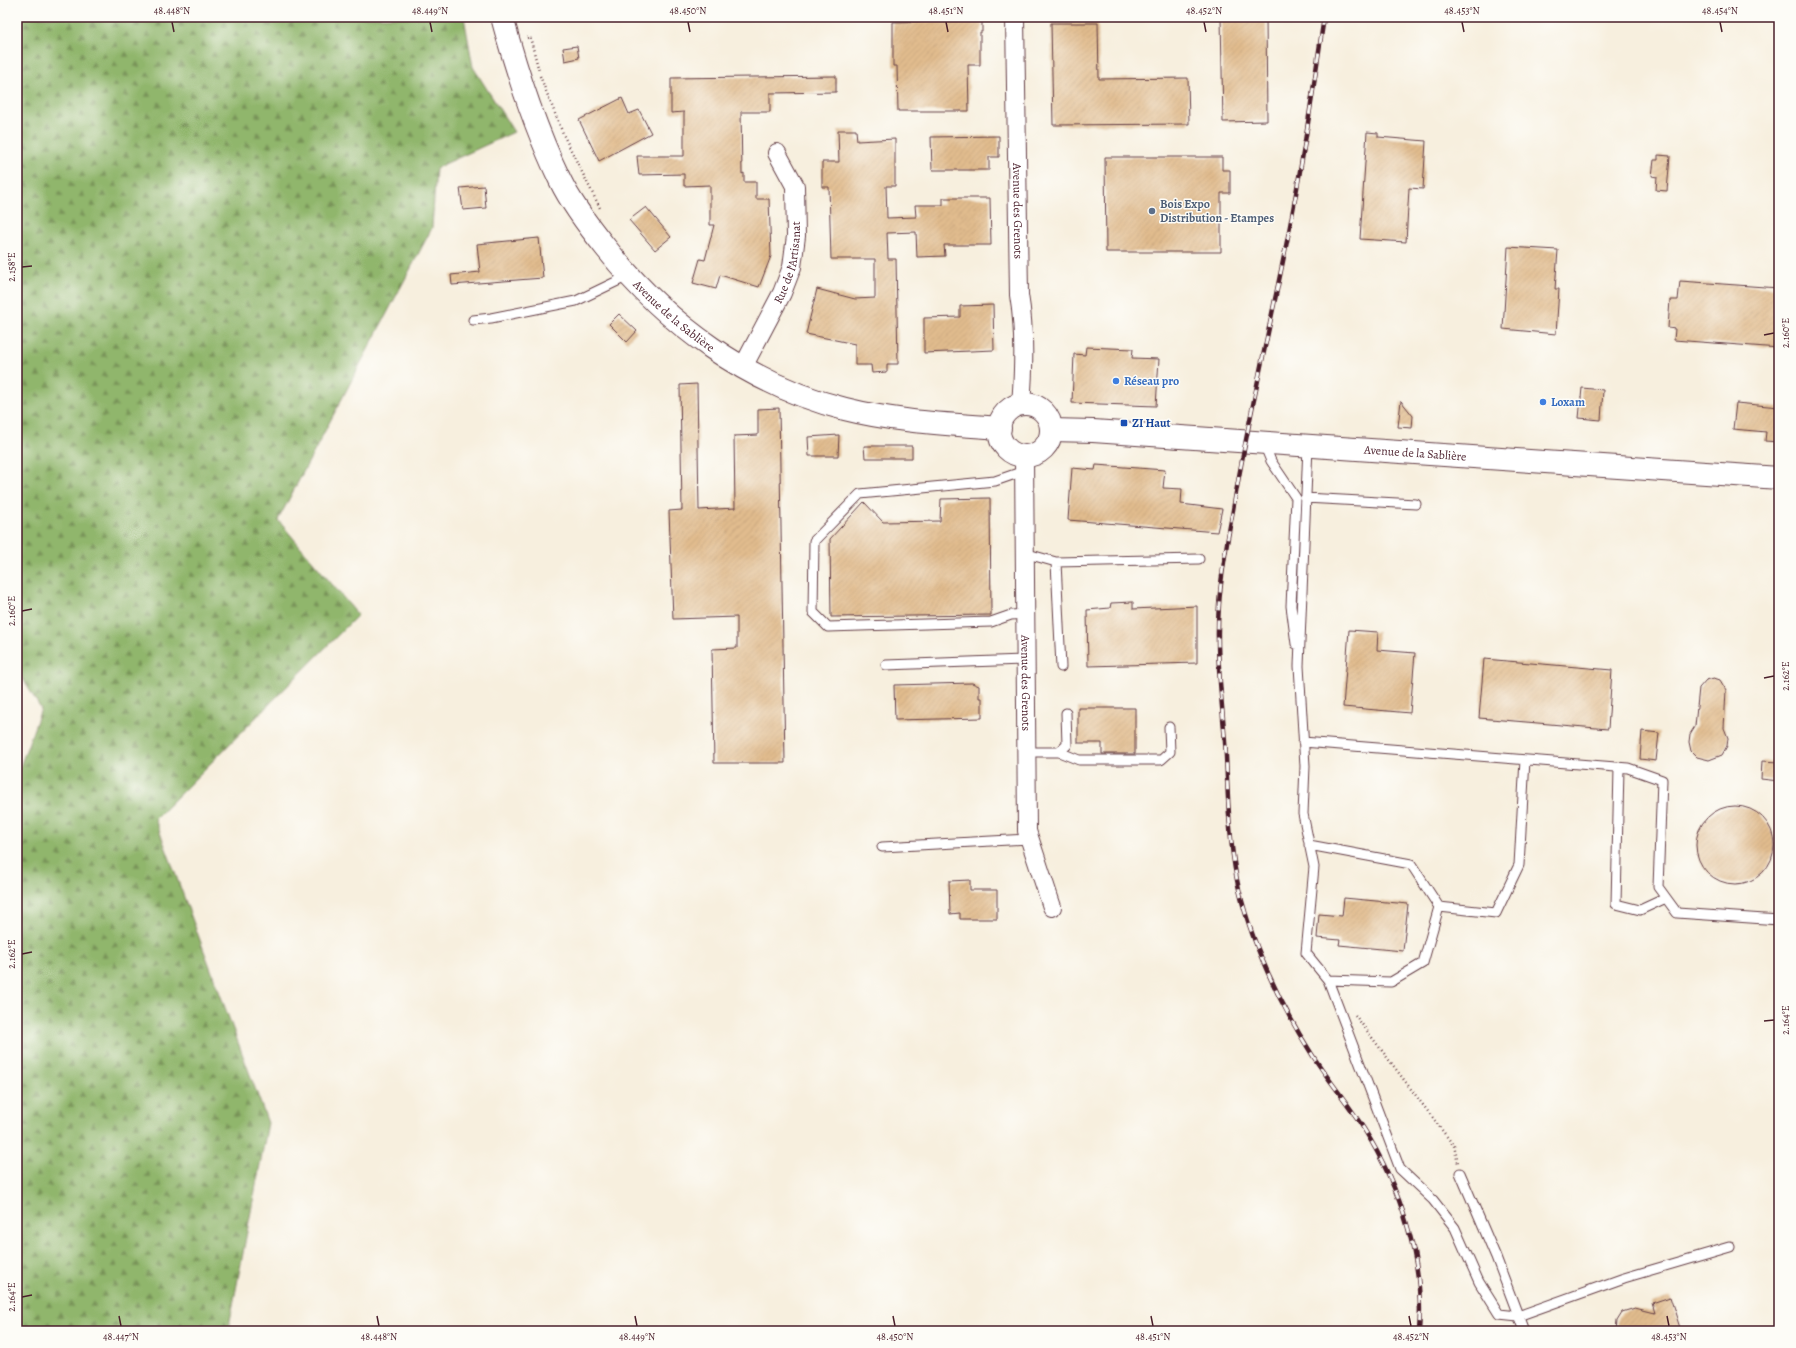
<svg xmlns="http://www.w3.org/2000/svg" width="1796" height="1348" font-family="Alegreya,serif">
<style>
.forest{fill:url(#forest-firs);stroke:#6d6a4c}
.building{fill:url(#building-hatch)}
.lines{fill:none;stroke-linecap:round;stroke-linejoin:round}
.service-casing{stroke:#643e46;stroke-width:11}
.minor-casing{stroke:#643e46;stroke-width:20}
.secondary-casing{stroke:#643e46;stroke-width:24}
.path{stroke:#643e46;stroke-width:2.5;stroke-dasharray:1 3;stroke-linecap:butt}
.service{stroke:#fff;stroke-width:9}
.minor{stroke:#fff;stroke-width:18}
.secondary{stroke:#fff;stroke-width:22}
.rail-casing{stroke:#4a1f2b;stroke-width:4.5}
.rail{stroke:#fdfcf7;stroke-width:3;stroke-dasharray:9;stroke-linecap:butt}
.ticks{fill:none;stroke:#4a1f2b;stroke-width:1.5}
.service-dot{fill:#5c6f8a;stroke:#fdfcf7;stroke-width:1.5}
.shop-dot{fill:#3f7fe0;stroke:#fdfcf7;stroke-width:1.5}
.transit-dot{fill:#1a4fb4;stroke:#fdfcf7;stroke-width:1.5}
.labels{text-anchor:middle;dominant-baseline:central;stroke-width:3;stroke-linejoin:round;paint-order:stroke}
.service-label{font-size:12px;font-weight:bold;fill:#4e5e75;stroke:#fdfcf7;text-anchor:start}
.street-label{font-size:12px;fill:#4a1f2b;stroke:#fdfcf7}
.shop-label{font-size:12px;font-weight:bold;fill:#366cbe;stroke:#fdfcf7;text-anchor:start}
.transit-label{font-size:12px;font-weight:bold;fill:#164399;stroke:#fdfcf7;text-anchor:start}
.neatline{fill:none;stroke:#4a1f2b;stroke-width:1.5}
.ticks-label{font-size:10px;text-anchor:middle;fill:#4a1f2b}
</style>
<defs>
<pattern id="forest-firs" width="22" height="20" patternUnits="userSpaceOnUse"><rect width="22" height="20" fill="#90b66c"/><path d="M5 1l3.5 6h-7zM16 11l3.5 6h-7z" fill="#789359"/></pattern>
<pattern id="building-hatch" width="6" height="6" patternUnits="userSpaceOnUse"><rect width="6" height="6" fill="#e1bc8e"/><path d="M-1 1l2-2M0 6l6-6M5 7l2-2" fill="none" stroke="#c3a17b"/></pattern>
</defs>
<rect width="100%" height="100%" fill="#fdfcf7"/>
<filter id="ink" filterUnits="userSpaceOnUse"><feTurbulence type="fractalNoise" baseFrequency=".025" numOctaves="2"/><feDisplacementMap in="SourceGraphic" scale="8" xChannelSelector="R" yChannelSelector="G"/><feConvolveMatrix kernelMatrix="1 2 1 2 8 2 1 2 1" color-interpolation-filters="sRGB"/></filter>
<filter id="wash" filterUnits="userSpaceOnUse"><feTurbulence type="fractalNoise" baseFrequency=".012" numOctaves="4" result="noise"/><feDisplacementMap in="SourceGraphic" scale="16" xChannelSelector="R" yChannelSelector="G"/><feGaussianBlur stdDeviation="0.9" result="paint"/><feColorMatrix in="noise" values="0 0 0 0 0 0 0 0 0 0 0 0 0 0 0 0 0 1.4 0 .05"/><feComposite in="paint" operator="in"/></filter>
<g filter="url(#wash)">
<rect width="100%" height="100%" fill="#f7efde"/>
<path class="forest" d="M17 17H464L473 67 514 132 436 168 432 228 278 520 358 615 155 819 268 1123 228 1331H17V775L41 709 17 669Z"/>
<g id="blocks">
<path class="building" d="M1221 17H1266L1267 121 1223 122Z
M982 20V32H980V65H968L969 111H898L897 66H893V22Z
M1051 23H1098L1099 79 1188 78 1189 124 1053 125Z
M577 46 579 58 565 61 563 48Z
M836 76V92L770 93V112H741L742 174 744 173V182H756V199H769L771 256 759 287 720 275 716 289 693 283 700 259 705 260 714 225H710V185L684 186V174L639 175 637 156H684V112L671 113V78Z
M622 98 629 114 639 110 651 133 599 161 579 120Z
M838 130H856L857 141 895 139V186H886L887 218 916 217 915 205H943V198H990L991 245H944L945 256 917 257 916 232 887 233 888 259H896L898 364H887V372L872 373 871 365H855V344L806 334 817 289 855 299 875 298V259H831L829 187H822V162H839Z
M1367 132 1378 133V137L1426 141 1423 189 1409 188 1406 242 1360 239Z
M999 136V157H989V170H932L931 137Z
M1658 155 1670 156 1667 191 1656 190 1657 177 1652 176 1654 160H1658Z
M1105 157H1222V170H1230V193H1221V252H1106Z
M484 186 486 208 463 210 460 188Z
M646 207 671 237 655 250 629 220Z
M539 238 543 278 452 285 451 275 480 272 477 244Z
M1508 247 1558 250 1555 289H1559L1556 334 1503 329Z
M1680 281 1779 288V348L1674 340 1675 329 1668 328 1670 300H1678Z
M993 305 994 350 924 353V318L960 317V306Z
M619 314 637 331 627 342 609 324Z
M1086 347 1133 349 1132 358 1159 359 1156 406 1072 403 1074 354 1085 355Z
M697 384 699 510 735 508 734 436 758 435V409L779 408 785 763H714L712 649 737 648V617L673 619 669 511 682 510 680 385Z
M1582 388 1603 390 1601 420 1579 418Z
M1401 401 1413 416 1412 428 1398 427Z
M1736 403 1779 407V442L1765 441 1766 432 1733 429Z
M839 435 838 456H809L808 437Z
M864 446H912V458H865Z
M1096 465 1165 470 1163 488 1182 489 1181 504 1222 509 1217 532 1068 520 1072 468 1095 470Z
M990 498 991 615 831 617 830 539 864 502 883 522 940 521 941 499Z
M1133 602V609L1197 606V663L1088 666 1087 610 1110 608 1111 603Z
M1349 630 1378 632 1377 650 1415 653 1410 713 1343 707Z
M1484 659 1612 670 1608 729 1479 718Z
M1714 678 1720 680 1726 690 1724 728 1728 738 1727 746 1722 755 1709 760 1697 757 1691 751 1689 742 1690 734 1695 726 1699 688 1706 680Z
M972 683 979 686V698H982V718L895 720 894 685Z
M1078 708H1135V754H1102V743H1078Z
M1642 731 1659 733 1656 761 1640 759Z
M1762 761 1779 762V781L1761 779Z
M1696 845a39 39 0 1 1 78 0a39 39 0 1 1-78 0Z
M970 880V890H997V919H960V913L950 914 949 881Z
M1344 898 1408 904 1403 951 1339 945 1340 940 1317 938 1319 914 1342 916Z
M1670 1297 1681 1331H1616L1617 1320 1622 1312 1635 1308 1655 1313 1652 1303Z"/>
</g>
</g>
<g filter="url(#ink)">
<use href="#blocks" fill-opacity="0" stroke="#643e46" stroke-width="1"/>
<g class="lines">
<defs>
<path id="service" d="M473 320 491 318 576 301 628 276
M1264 444 1271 461 1296 498 1291 606 1296 644
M1308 446 1299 666 1305 766 1303 814 1314 867 1306 953 1328 980 1400 1169 1433 1200 1455 1228 1479 1282 1499 1314 1518 1316 1624 1278 1730 1247
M1024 471 995 481 860 494 814 541 813 612 828 627 991 622 1011 615 1025 614
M1305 498 1416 504
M1024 553 1056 562 1199 559
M1056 562 1061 667
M886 665 1026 660
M1303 742 1628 768 1662 780 1658 887 1677 913 1779 920
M1026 752H1059L1067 745 1066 713
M1059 752 1079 760H1161L1170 752 1169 727
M1619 768 1616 904 1640 910 1666 898
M1309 845 1411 864 1439 907 1496 913 1519 865 1525 760
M882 847 1029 839
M1328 980 1391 982 1423 963 1439 907
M1460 1173 1496 1257 1524 1331"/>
<g id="minor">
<path id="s1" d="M1015 17 1019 295C1025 330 1024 368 1021 404"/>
<path id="s2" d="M743 367 782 293 792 267 796 236 795 186 777 153"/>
<path id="s3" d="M1024 455 1027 831 1052 907"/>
</g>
<g id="secondary">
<path id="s4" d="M502 17C517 73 535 128 560 180 572 205 589 227 606 248 666 324 749 385 845 409 896 422 948 424 1000 428"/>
<circle cx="1025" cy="430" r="26"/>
<path id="s5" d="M1051 430 1093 431 1779 478"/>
</g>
</defs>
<use href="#service" class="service-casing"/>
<use href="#minor" class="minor-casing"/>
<use href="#secondary" class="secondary-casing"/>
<path class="path" d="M527 38 530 37 539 71
M540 76 564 136 600 208
M1355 1015 1454 1146 1458 1163"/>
<use href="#service" class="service"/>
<use href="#minor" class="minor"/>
<use href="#secondary" class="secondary"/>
<defs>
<path id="rail" d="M1324 17C1312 98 1300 180 1283 261 1266 344 1247 427 1233 510 1227 542 1221 573 1219 605 1215 655 1223 707 1226 756 1228 798 1229 839 1237 880 1249 939 1280 1005 1313 1056 1329 1081 1348 1103 1364 1129 1400 1187 1425 1261 1419 1331"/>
</defs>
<use href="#rail" class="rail-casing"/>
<use href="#rail" class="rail"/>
</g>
</g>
<path class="ticks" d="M172 22 174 32M430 22 432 32M688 22 690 32M946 22 948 32M1204 22 1206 32M1462 22 1464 32M1720 22 1722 32M22 267 32 266M1764 335 1774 333M22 611 32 609M1764 678 1774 676M22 954 32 952M1764 1021 1774 1020M22 1297 32 1295M119 1316 121 1326M377 1316 379 1326M635 1316 637 1326M893 1316 895 1326M1151 1316 1153 1326M1409 1316 1411 1326M1667 1316 1669 1326"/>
<circle class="service-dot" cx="1152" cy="211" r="4"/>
<g class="shop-dot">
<circle cx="1116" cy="381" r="4"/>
<circle cx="1543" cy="402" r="4"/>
</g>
<rect class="transit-dot" x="1120" y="419" width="8" height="8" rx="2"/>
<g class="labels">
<g class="service-label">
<text x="1160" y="204">Bois Expo<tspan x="1160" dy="14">Distribution - Etampes</tspan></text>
</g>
<g class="street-label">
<text stroke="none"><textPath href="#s1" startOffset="194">Avenue des Grenots</textPath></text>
<text stroke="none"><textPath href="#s2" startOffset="115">Rue de l'Artisanat</textPath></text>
<text stroke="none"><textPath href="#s4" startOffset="352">Avenue de la Sablière</textPath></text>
<text stroke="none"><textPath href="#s5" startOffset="365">Avenue de la Sablière</textPath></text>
<text stroke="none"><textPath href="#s3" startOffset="228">Avenue des Grenots</textPath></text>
</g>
<g class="shop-label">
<text x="1124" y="381">Réseau pro</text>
<text x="1551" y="402">Loxam</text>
</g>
<g class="transit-label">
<text x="1132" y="423">ZI Haut</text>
</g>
</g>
<rect width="1796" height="1348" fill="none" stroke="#fdfcf7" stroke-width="44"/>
<rect x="22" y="22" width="1752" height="1304" class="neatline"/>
<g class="ticks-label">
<text x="172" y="14">48.448°N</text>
<text x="430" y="14">48.449°N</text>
<text x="688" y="14">48.450°N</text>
<text x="946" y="14">48.451°N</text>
<text x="1204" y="14">48.452°N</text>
<text x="1462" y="14">48.453°N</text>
<text x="1720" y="14">48.454°N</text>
<text transform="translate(11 267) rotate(-90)" y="4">2.158°E</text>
<text transform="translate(1785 333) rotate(-90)" y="4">2.160°E</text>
<text transform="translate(11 611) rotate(-90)" y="4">2.160°E</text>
<text transform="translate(1785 676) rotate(-90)" y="4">2.162°E</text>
<text transform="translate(11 954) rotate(-90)" y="4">2.162°E</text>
<text transform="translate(1785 1020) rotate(-90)" y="4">2.164°E</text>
<text transform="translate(11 1297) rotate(-90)" y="4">2.164°E</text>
<text x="121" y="1340">48.447°N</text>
<text x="379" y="1340">48.448°N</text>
<text x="637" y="1340">48.449°N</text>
<text x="895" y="1340">48.450°N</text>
<text x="1153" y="1340">48.451°N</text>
<text x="1411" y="1340">48.452°N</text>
<text x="1669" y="1340">48.453°N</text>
</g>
</svg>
